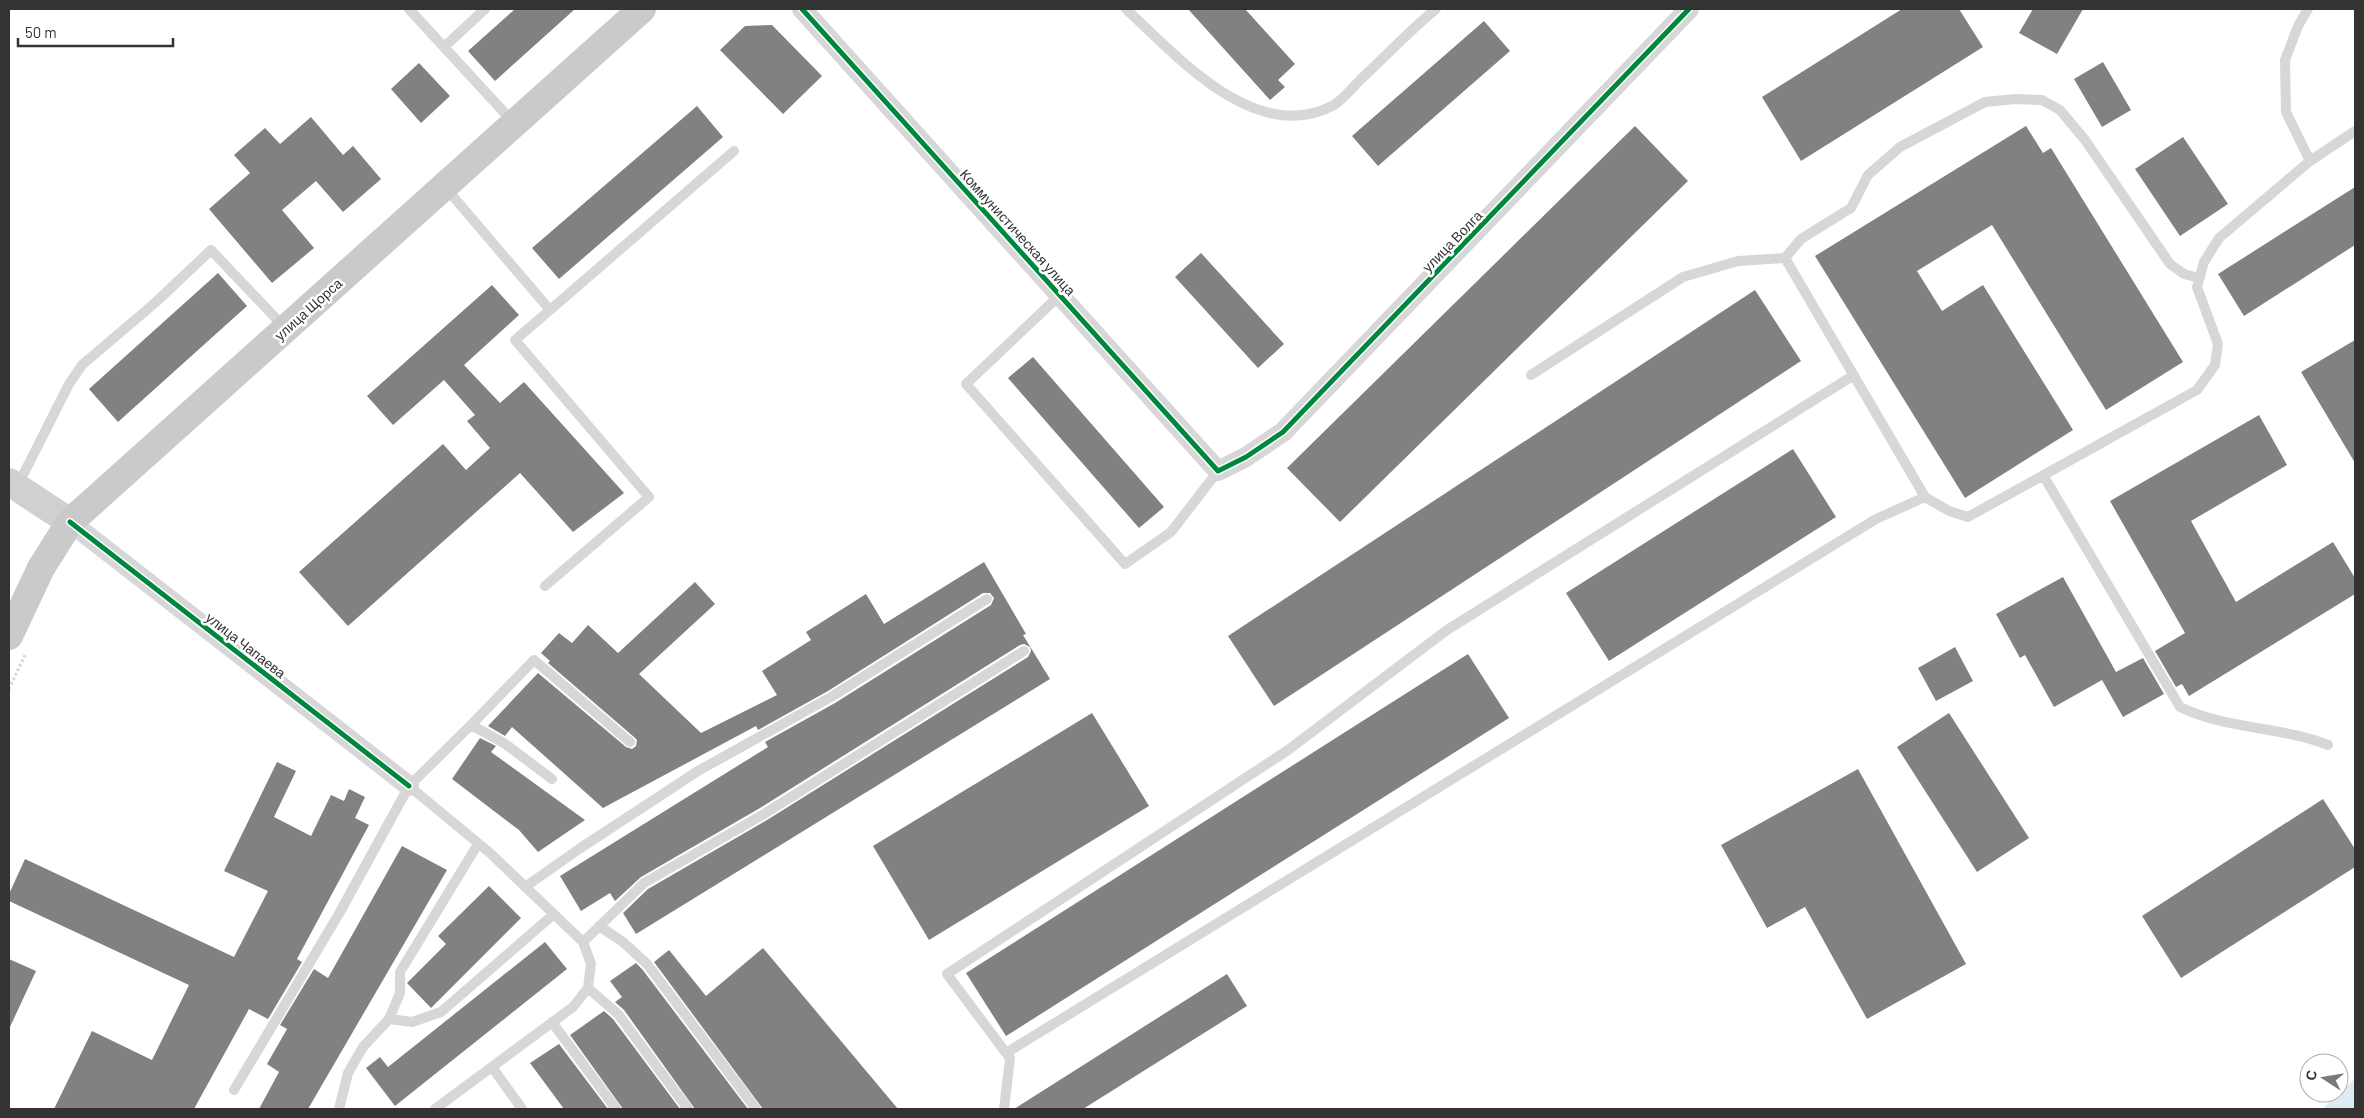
<svg xmlns="http://www.w3.org/2000/svg" width="2364" height="1118" font-family="Barlow,sans-serif">
<style>
.water{fill:#ddebf3}
.building{fill:#818181}
.lines{fill:none;stroke-linecap:round;stroke-linejoin:round}
.path{stroke:#d6d6d6;stroke-width:3;stroke-dasharray:2.5 2.5;stroke-linecap:butt}
.service{stroke:#d7d7d7;stroke-width:10}
.minor{stroke:#d7d7d7;stroke-width:20}
.secondary{stroke:#d0d0d0;stroke-width:28}
.primary{stroke:#cacaca;stroke-width:28}
.cycleway-casing{stroke:#fff;stroke-width:8}
.cycleway{stroke:#00873e;stroke-width:5}
.labels{text-anchor:middle;dominant-baseline:central;stroke-width:5;stroke-linejoin:round;paint-order:stroke}
.street-label{font-size:14px;fill:#333;stroke:#fff}
</style>
<rect width="100%" height="100%" fill="#fff"/>
<path class="water" d="M2355 1079V1109H2322Z"/>
<path class="building" d="M515 9H575L495 81 468 51Z
M1188 9H1245L1295 64 1278 80 1285 87 1270 100Z
M1902 9H1959L1983 47 1801 161 1762 97Z
M2033 9H2083L2057 54 2019 33Z
M1484 21 1510 51 1378 166 1352 136Z
M772 25 822 76 783 114 720 50 745 26Z
M2103 62 2131 110 2102 127 2074 79Z
M419 63 450 96 421 123 391 89Z
M697 106 723 137 559 279 532 248Z
M311 117 343 155 353 146 381 179 343 212 316 181 282 210 314 248 272 283 209 209 250 173 234 155 265 128 280 144Z
M1635 126 1688 181 1340 522 1287 468Z
M2026 126 2043 153 2051 148 2183 362 2106 410 1992 225 1917 271 1942 311 1983 285 2073 430 1965 498 1815 256Z
M2183 137 2228 204 2180 236 2135 169Z
M2355 187V245L2244 316 2218 274Z
M1201 253 1284 344 1258 368 1175 277Z
M218 273 247 306 118 422 89 389Z
M492 285 519 315 464 365 500 403 524 382 624 493 573 532 520 473 348 626 299 572 443 444 466 470 490 448 467 421 475 415 444 380 393 425 367 396Z
M1755 290 1801 361 1274 706 1228 636Z
M2355 340V463L2301 372Z
M1033 357 1164 507 1139 528 1008 378Z
M2259 415 2287 465 2191 521 2236 602 2333 542 2355 578V594L2189 696 2182 684 2176 687 2155 651 2185 633 2110 501Z
M1793 449 1836 517 1609 661 1566 593Z
M984 562 1026 634 1023 635 1050 679 636 934 623 913 648 889 767 820 1028 657 1031 651 1030 647 1024 644 1020 645 760 808 641 877 615 901 610 893 581 911 560 876 768 747 765 742 835 703 991 605 994 598 990 593H983L828 691 758 730 756 726 603 808 512 727 505 736 488 726 538 673 626 747 632 749 636 746 637 740 634 737 548 663 550 661 541 653 559 633 572 643 588 625 618 653 695 582 715 604 639 674 701 733 777 695 762 671 811 640 806 632 866 594 884 624Z
M2063 577 2116 672 2143 658 2164 694 2123 717 2102 680 2054 707 2025 655 2020 658 1996 614Z
M1955 647 1973 681 1936 701 1918 668Z
M1468 654 1509 718 1006 1036 966 973Z
M1092 713 1149 806 929 940 873 846Z
M1949 713 2029 838 1977 872 1897 747Z
M480 738 496 746 491 752 585 820 538 852 519 830 452 779Z
M277 762 296 771 274 817 311 836 331 795 344 801 349 789 365 797 355 818 369 825 297 959 302 962 268 1019 249 1009 194 1109H54L92 1031 152 1060 189 985 9 901V894L25 859 234 957 268 891 224 871Z
M1858 769 1966 964 1867 1019 1805 907 1767 928 1721 845Z
M2323 799 2355 849V867L2181 978 2142 916Z
M402 846 447 870 308 1109H259L279 1072 267 1064 287 1029 280 1025 314 969 328 978Z
M489 886 521 918 431 1008 407 983 446 944 438 936Z
M545 942 567 969 395 1106 366 1068 380 1057 388 1067Z
M763 948 898 1109H763L654 962 669 950 706 996Z
M9 959 36 971 9 1029Z
M636 963 642 969 748 1109H695L624 1010 615 1002 622 997 610 981Z
M1227 974 1247 1006 1083 1109H1014Z
M604 1011 613 1019 680 1109H623L570 1035Z
M559 1044 608 1109H564L530 1063Z"/>
<g class="lines">
<path class="path" d="M9 689 26 653"/>
<path class="service" d="M409 9 513 122
M1126 9C1177 56 1256 147 1334 105 1344 99 1353 87 1361 79 1386 56 1410 30 1436 9
M444 47 485 9
M2310 161 2355 131
M445 187 550 310 515 340 649 497 545 586
M1060 295 966 384 1125 564 1171 532 1218 471
M550 310 734 151
M1531 375 1683 277 1738 261 1785 258
M2043 475 2180 707C2228 730 2279 726 2328 745
M17 487 69 384 82 365 156 302 211 250 285 328
M1925 497 1785 258 1801 239 1851 208 1868 175 1900 147 1985 102 2015 99 2042 100 2060 110 2085 140 2170 264 2184 274 2199 278
M471 725 534 660 630 742
M409 786 490 853 583 942 591 964 588 988 573 1007 435 1109
M525 887 579 849 698 771 831 697 987 599
M599 926 623 942 647 964 756 1109
M583 942 644 883 764 814 1024 651
M588 988 618 1014 688 1109
M389 1019 412 1022 441 1012 554 914
M552 1022 616 1109
M1006 1053 947 974 1288 750 1447 630 1854 375
M492 1067 522 1109
M234 1090 340 912 409 786 471 725 504 743 552 779
M339 1109 348 1073 363 1047 389 1019 400 993V972L478 844
M1004 1109 1010 1058 1006 1053 1876 519 1925 497 1949 511 1968 517 2197 390 2215 365 2218 344 2197 287 2204 262 2219 238 2310 161 2286 112 2285 60 2298 26 2308 9"/>
<path class="minor" d="M802 9 1218 471 1246 457 1283 432 1689 9
M70 522 409 786"/>
<path class="secondary" d="M9 482 70 522"/>
<path class="primary" d="M9 636 41 568 70 522 642 9"/>
<defs>
<path id="cycleway" d="M802 9 1218 471 1246 457 1283 432 1689 9
M70 522 409 786"/>
</defs>
<use href="#cycleway" class="cycleway-casing"/>
<use href="#cycleway" class="cycleway"/>
</g>
<g class="labels">
<g class="street-label">
<text transform="translate(1018 232) rotate(48)">Коммунистическая улица</text>
<text transform="translate(1452 241) rotate(-46)">улица Волга</text>
<text transform="translate(308 309) rotate(-42)">улица Щорса</text>
<text transform="translate(246 645) rotate(38)">улица Чапаева</text>
</g>
</g>
<rect width="2364" height="1118" fill="none" stroke="#333333" stroke-width="20"/>
<g transform="translate(2324 1078) rotate(282)"><circle r="24" fill="#ffffff" stroke="#adadad"/>
<path d="M0-4L9 19L0 12L-9 19Z" fill="#7a7a7a"/>
<text y="-8" font-size="14" font-weight="bold" text-anchor="middle" fill="#333333">С</text>
</g>
<path d="M18 38v8h155v-8" fill="none" stroke="#333333" stroke-width="2.5"/>
<text x="25" y="38" font-size="15" fill="#333333" stroke="#ffffff" stroke-width="4" paint-order="stroke">50 m</text>
</svg>
